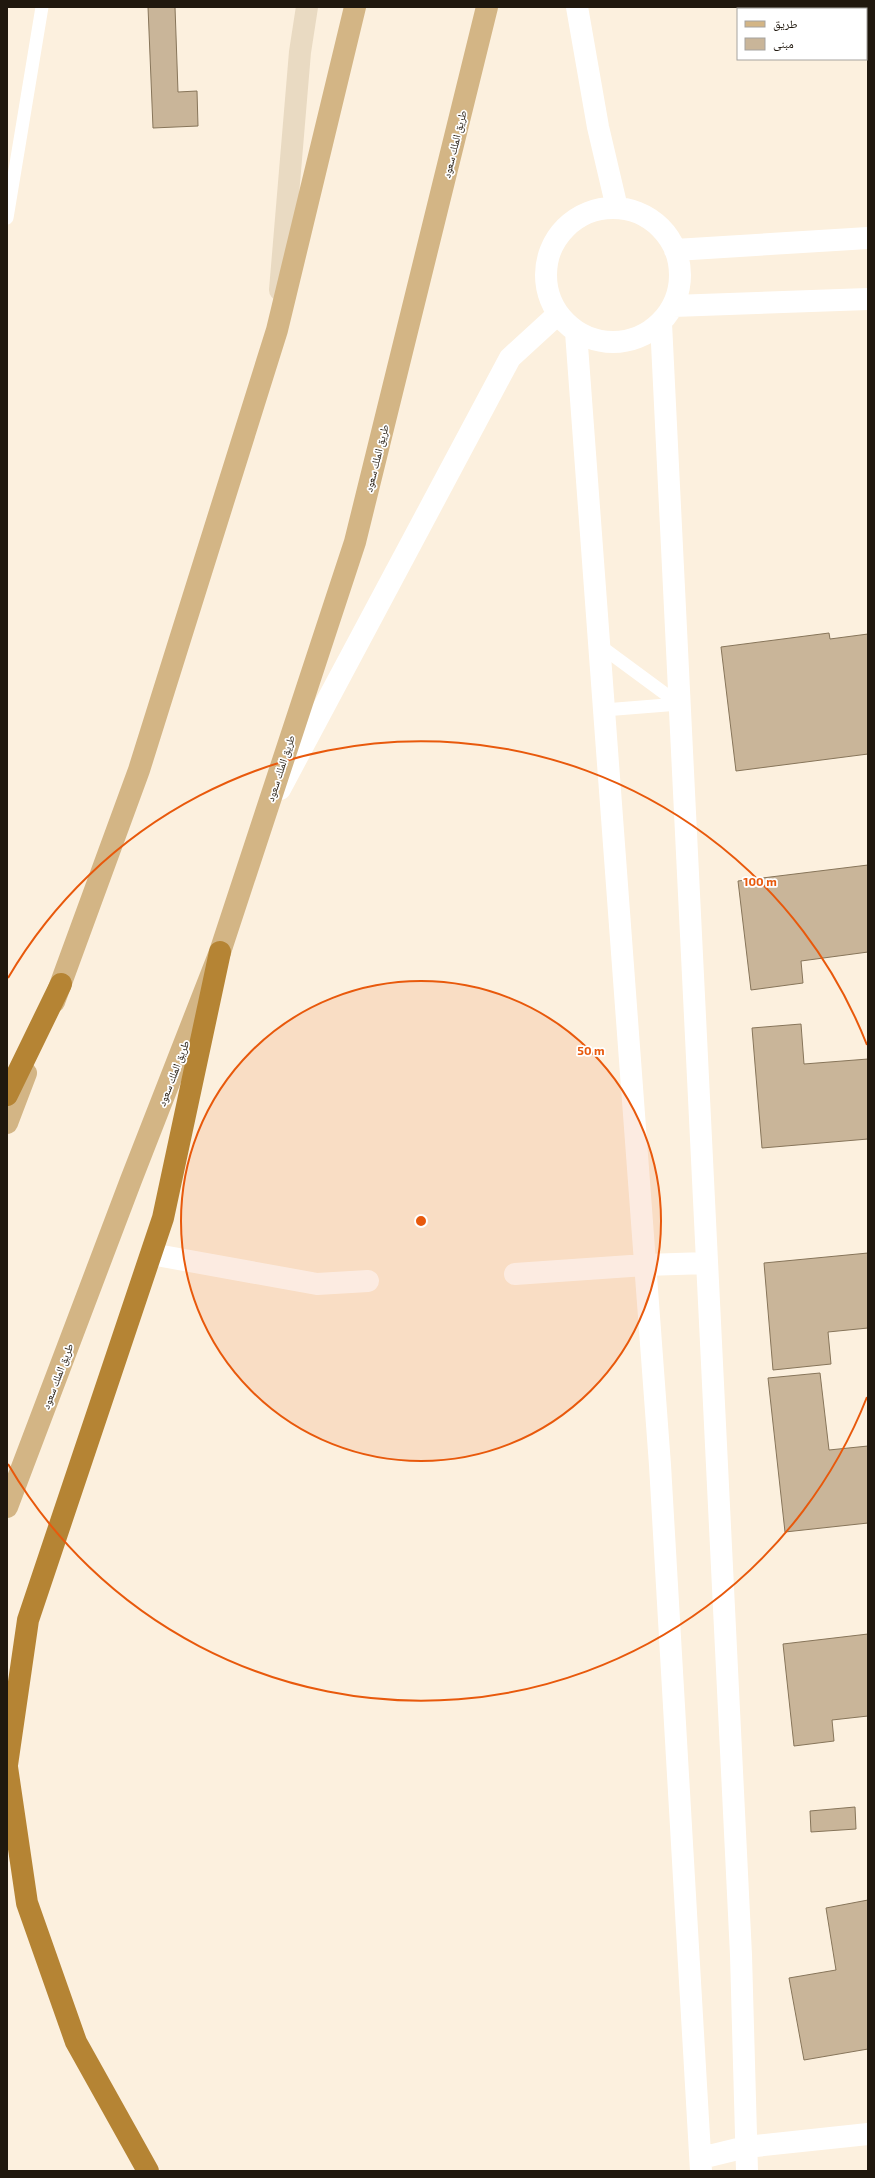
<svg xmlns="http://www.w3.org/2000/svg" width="875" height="2178" font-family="'Exo 2','Noto Naskh Arabic',sans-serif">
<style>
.building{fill:#c9b599;stroke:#87755a}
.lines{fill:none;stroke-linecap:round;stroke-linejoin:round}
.lane{stroke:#fff;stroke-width:13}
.street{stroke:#fff;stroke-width:22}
.secondary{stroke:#e9dac2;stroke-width:22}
.primary{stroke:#d3b585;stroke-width:22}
.highway{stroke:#b58434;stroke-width:22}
.ring{fill:none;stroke:#e8590c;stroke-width:2}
.labels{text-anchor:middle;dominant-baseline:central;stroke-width:3.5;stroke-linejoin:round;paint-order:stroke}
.street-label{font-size:11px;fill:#20180e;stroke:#fff}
.centre{fill:#e8590c;stroke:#fff;stroke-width:2}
.ring-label{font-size:12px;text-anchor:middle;font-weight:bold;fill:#e8590c;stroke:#fff;stroke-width:3.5;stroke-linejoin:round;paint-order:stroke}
</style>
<rect width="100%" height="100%" fill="#fcf0de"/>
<path class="building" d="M148 7H175L178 92 197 91 198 126 153 128Z
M829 633 830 639 868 634V754L736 771 721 647Z
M868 865V952L801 961 803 983 751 990 738 881Z
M801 1024 804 1064 868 1059V1139L762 1148 752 1028Z
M868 1253V1328L828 1332 831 1364 773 1370 764 1263Z
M820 1373 829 1450 868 1446V1523L785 1532 768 1378Z
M868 1634V1716L832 1720 834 1741 794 1746 783 1644Z
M855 1807 856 1829 811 1832 810 1811Z
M868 1900V2049L804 2060 789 1978 836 1970 826 1908Z"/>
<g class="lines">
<path class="lane" d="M7 218 42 7
M599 645 679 704 604 710"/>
<path class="street" d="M577 7 598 127 617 208
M546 275a67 67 0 1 1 134 0a67 67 0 1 1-134 0Z
M675 250 868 238
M673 306 868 299
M661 323 741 1955 747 2171
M576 332 660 1465 701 2171
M280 789 510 358 558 314
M151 1254 317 1284 368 1281
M515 1274 645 1265 707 1263
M701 2158 746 2147 868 2134"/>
<path class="secondary" d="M280 290 300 52 307 7"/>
<path class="primary" d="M54 1002 139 770 277 330 355 7
M7 1123 26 1073
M7 1507 131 1180 220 952 355 542 487 7"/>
<path class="highway" d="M7 1095 61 984
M7 1765 28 1620 163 1218 220 952
M7 1767 27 1903 76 2042 148 2171"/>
</g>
<circle cx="421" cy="1221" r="240" fill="#e8590c" fill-opacity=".12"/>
<g class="ring">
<circle cx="421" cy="1221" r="240"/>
<path d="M867 1397A479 479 0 0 1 8 1464M8 978A479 479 0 0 1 867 1045"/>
</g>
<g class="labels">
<g class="street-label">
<text transform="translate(454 144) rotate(-76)">طريق الملك سعود</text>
<text transform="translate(376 458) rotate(-76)">طريق الملك سعود</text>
<text transform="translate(280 768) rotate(-72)">طريق الملك سعود</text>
<text transform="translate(173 1073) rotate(-69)">طريق الملك سعود</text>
<text transform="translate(57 1376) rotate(-69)">طريق الملك سعود</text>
</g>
</g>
<circle cx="421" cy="1221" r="6" class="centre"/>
<g class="ring-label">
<text x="760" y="886">100 m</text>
<text x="591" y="1055">50 m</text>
</g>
<rect width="875" height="2178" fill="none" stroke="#20180e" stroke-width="16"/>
<rect x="737" y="8" width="130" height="52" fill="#ffffff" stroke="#a6a39f"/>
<rect x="745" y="21" width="20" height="6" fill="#d3b585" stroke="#a6a39f"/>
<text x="773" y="28" font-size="12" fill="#20180e">طريق</text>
<rect x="745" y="38" width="20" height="12" fill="#c9b599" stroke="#a6a39f"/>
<text x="773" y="48" font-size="12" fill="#20180e">مبنى</text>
</svg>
